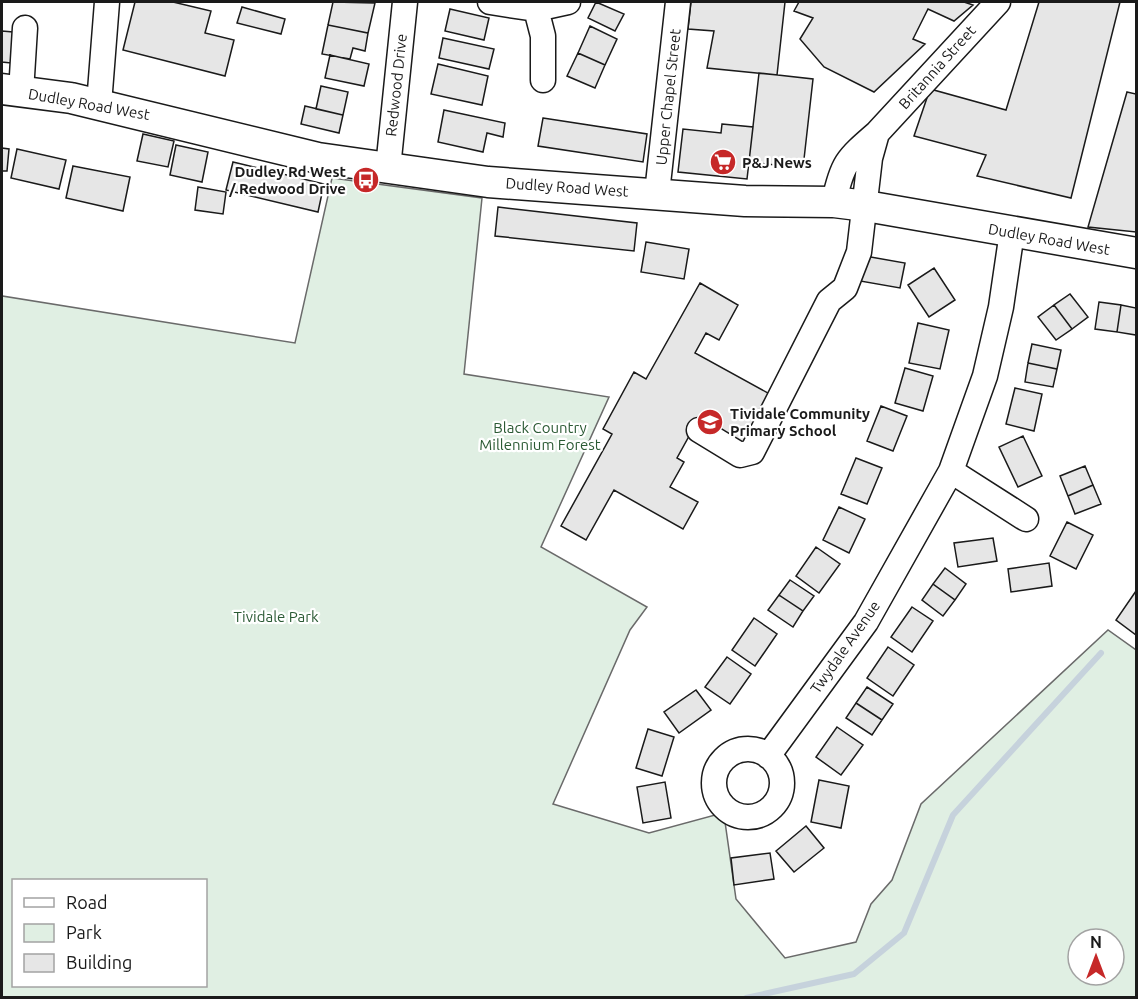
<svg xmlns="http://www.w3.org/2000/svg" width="1138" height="999" font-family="Ubuntu,sans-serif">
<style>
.green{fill:#e0efe3;stroke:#6a6a6a;stroke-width:1.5;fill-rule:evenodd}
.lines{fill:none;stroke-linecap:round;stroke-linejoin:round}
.stream{stroke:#c6d2dc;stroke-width:6}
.building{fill:#e6e6e6;stroke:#1a1a1a;stroke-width:1.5}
.minor-casing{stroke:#1a1a1a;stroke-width:27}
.major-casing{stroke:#1a1a1a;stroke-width:33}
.minor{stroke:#fff;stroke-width:24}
.major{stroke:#fff;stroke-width:30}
.labels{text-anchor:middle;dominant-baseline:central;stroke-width:4.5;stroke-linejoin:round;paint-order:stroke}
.street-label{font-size:15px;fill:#1a1a1a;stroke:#fff}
.poi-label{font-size:15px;font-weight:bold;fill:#1a1a1a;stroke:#fff;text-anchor:start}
.park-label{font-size:15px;fill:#2b5a34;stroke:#fff}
</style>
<rect width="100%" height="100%" fill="#fff"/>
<path class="green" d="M332 178 482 198 464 374 609 397 541 547 647 607 630 630 553 804 649 833 715 815 725 822 736 899 785 958 856 942 871 904 892 880 921 804 1108 630 1136 650V997H2V296L295 343ZM14 880H206V986H14ZM1078 939H1114V975H1078Z"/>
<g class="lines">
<path class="stream" d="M746 998 854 974 904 933 953 815 1101 653"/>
</g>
<path class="building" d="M135 2H173L211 11 205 33 234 40 225 76 123 50Z
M333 2 375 3 368 33 328 25Z
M596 2 624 14 615 31 588 18Z
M691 2H785L777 75 707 68 714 31 688 29Z
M799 2H964L973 5 954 21 928 9 913 39 925 44 874 92 824 67 800 39 813 18 794 11Z
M1039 2H1120L1071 198 977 176 986 155 914 136 930 89 1006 110Z
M242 7 285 19 281 34 237 23Z
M450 9 489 18 484 40 445 31Z
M328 25 368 33 365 51 353 48 350 59 322 54Z
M590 26 617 39 605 65 578 53Z
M2 31 13 32 11 63 2 62Z
M443 38 494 49 489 69 439 58Z
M578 53 605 65 595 88 567 76Z
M330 55 369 64 364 86 325 78Z
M438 64 488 76 482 105 431 94Z
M759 73 813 79 803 168 749 162Z
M321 86 348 92 343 115 316 109Z
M1127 92 1136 94V232L1088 227Z
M305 106 343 115 339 133 301 124Z
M444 110 505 123 503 137 487 133 483 152 438 142Z
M543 118 647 134 643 162 538 146Z
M722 124 753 127 747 179 678 172 683 129 721 133Z
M143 134 174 141 168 167 137 161Z
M176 145 208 152 202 182 170 175Z
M2 148 9 149 7 171H2Z
M17 149 66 160 59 189 11 178Z
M233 162 324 184 318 212 226 190Z
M73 166 130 177 123 211 66 198Z
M198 187 226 192 223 214 195 210Z
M498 207 637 223 634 251 495 236Z
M646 242 689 249 684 279 641 272Z
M865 256 905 263 900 288 860 281Z
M934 268 955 300 929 317 908 285Z
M700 283 738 305 719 340 706 333 695 353 777 398 749 447 698 420 677 458 684 462 670 487 698 502 683 529 614 490 586 540 561 526 612 434 603 429 634 372 646 379Z
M1070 294 1088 317 1072 329 1054 305Z
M1099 302 1121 305 1117 332 1095 329Z
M1054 305 1072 329 1056 340 1038 317Z
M1121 305 1136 308V335L1117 332Z
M918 323 949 330 940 369 909 363Z
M1032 344 1061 350 1057 369 1028 363Z
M1028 363 1057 369 1053 387 1025 382Z
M905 368 933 376 923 411 895 403Z
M1015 388 1042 394 1034 431 1006 424Z
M881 406 907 416 893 451 867 441Z
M1023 436 1042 476 1018 487 999 447Z
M856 458 882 468 867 504 841 494Z
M1085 466 1093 485 1068 496 1060 476Z
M1093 485 1101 504 1075 514 1068 496Z
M839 507 865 519 849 553 823 540Z
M1067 522 1093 535 1076 569 1050 556Z
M993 538 997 561 958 567 954 543Z
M816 547 840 564 819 593 796 576Z
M1049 563 1052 586 1011 592 1008 569Z
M945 568 966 584 955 600 933 584Z
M790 580 814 596 803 611 779 595Z
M933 584 955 600 943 616 922 600Z
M1136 591V635L1116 620Z
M779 595 803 611 793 627 768 610Z
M912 607 933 621 912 652 891 637Z
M754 618 777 634 755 666 732 650Z
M888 647 914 665 893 696 867 678Z
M727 657 751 674 730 704 705 687Z
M867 687 893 704 882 720 856 703Z
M696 690 711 710 679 733 664 712Z
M856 703 882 720 872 735 846 718Z
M837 727 863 745 841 775 816 757Z
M648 729 674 737 662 776 636 768Z
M819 780 849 786 841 828 811 822Z
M665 782 671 818 643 823 637 787Z
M806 826 824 848 794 872 776 851Z
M770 853 774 879 734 885 731 858Z"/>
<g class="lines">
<defs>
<path id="minor" d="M490 2 536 9 568 2
M536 9 543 36V80
M21 92 25 28
M99 104 107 2
M388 168 405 2
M657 193 678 2
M834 202C842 163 847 159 877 133L998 2
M699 430 740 455 752 452 829 301 845 288 859 252 870 158 877 133
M951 471 1026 519
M714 783a34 34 0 1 1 68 0a34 34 0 1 1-68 0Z
M768 756 866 622 951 471 985 376 1001 307 1012 232"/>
<path id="major" d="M2 89 71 98 318 158 488 182 745 201 834 202 866 206 1136 253"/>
</defs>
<use href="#minor" class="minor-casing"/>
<use href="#major" class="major-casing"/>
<use href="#minor" class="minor"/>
<use href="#major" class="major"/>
</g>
<defs>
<symbol id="supermarket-disc" viewBox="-11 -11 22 22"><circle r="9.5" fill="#c62828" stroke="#fff"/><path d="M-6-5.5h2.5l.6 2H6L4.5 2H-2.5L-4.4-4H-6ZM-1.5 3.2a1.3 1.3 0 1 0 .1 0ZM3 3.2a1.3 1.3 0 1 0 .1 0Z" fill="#fff"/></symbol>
<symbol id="bus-disc" viewBox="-11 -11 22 22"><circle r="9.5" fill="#c62828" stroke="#fff"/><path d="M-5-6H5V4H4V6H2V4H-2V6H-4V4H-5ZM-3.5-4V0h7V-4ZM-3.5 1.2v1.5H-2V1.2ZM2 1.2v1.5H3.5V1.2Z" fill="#fff"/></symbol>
<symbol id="school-disc" viewBox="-11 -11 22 22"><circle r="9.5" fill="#c62828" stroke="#fff"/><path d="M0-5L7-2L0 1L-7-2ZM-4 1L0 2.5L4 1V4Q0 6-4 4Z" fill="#fff"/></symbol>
</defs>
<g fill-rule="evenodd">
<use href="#supermarket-disc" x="708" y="147" width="30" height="30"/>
<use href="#bus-disc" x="351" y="165" width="30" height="30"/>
<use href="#school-disc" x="695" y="407" width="30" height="30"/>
</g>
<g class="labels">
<g class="street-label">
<text transform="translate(937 67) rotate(-48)">Britannia Street</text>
<text transform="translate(396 85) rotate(-84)">Redwood Drive</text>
<text transform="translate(668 97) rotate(-84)">Upper Chapel Street</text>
<text transform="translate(89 104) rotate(10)">Dudley Road West</text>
<text transform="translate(567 187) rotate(4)">Dudley Road West</text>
<text transform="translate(1049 239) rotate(10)">Dudley Road West</text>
<text transform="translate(845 647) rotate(-55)">Twydale Avenue</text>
</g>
<g class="poi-label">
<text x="742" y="162">P&amp;J News</text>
<text x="346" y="171" text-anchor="end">Dudley Rd West<tspan x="346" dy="17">/ Redwood Drive</tspan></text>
<text x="730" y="413">Tividale Community<tspan x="730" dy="17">Primary School</tspan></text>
</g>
<g class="park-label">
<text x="540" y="427">Black Country<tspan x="540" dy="17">Millennium Forest</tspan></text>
<text x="276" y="616">Tividale Park</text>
</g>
</g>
<rect width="1138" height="999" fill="none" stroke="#1a1a1a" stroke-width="6"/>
<rect x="12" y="879" width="195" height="108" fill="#ffffff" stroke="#a3a3a3" stroke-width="1.5"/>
<rect x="24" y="898" width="30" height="9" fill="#ffffff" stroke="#a3a3a3" stroke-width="1.5"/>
<text x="66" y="909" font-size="18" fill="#1a1a1a">Road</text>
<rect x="24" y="924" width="30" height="18" fill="#e0efe3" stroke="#a3a3a3" stroke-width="1.5"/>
<text x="66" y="939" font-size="18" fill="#1a1a1a">Park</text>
<rect x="24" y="954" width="30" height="18" fill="#e6e6e6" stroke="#a3a3a3" stroke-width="1.5"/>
<text x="66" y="969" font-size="18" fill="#1a1a1a">Building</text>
<g transform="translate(1096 957)"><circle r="28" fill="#ffffff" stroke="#a3a3a3" stroke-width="1.5"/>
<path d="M0-4.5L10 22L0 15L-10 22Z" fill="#c62828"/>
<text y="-9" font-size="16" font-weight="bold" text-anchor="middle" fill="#1a1a1a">N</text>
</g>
</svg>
